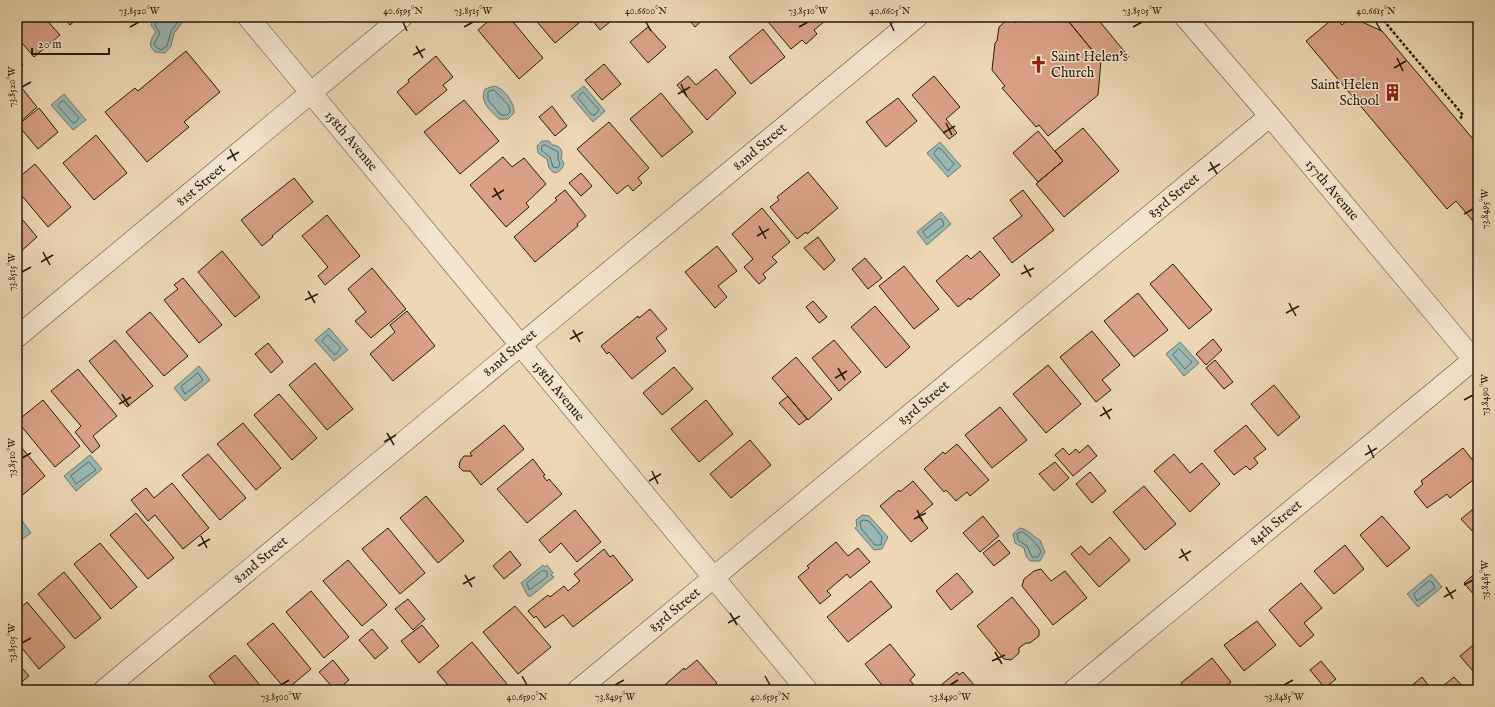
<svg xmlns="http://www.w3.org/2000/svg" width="1495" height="707" font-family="'IM FELL English',serif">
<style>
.water{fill:#9ab8b3;stroke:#6b7971}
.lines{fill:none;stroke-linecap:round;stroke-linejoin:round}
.shore{stroke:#606a60;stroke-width:1}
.building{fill:#d9a085;stroke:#251b0e}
.street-casing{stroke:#574a38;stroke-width:22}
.path{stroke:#251b0e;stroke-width:2.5;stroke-dasharray:3 2;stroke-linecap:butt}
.street{stroke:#f3e5ce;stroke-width:21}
.ticks{fill:none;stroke:#251b0e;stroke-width:1.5}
.labels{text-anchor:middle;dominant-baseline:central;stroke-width:3;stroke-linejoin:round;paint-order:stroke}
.poi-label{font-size:14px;fill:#251b0e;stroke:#f3e5ce;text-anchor:start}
.street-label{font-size:14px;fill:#251b0e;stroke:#f3e5ce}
.neatline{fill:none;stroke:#251b0e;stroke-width:1.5}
.ticks-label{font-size:10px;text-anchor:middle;fill:#251b0e}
</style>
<rect width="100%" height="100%" fill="#edd7b4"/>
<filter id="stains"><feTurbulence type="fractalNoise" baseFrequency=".005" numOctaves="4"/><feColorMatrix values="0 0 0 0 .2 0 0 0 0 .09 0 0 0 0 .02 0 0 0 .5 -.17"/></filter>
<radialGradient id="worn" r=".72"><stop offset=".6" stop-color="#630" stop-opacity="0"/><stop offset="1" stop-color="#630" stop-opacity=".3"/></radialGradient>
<path class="water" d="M154 17 182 18V23L174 33 171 46 165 53 155 52C148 46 150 39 156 32L151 25Z
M494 86C504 88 515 103 514 113L508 119H499C491 111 479 102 485 89Z
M584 86 605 111 593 122 571 96Z
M64 94 86 120 73 130 51 105Z
M542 141H549L552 145C560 145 564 151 561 159L564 163C563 170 555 177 550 169 548 167 548 162 547 159L538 153 537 146Z
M940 142 961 166 948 177 927 153Z
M941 212 951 224 927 245 917 232Z
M329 328 348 350 334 361 315 340Z
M1180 342 1199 363 1184 376 1166 354Z
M199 366 210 380 185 401 174 388Z
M90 455 102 469 76 491 64 476Z
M862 515 869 516 888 537 882 549 874 550 855 528 857 526 856 520Z
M20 518 31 533 17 543V521Z
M1020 528C1028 529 1032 536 1040 540L1045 552 1040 561H1030L1026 556 1024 548 1015 543 1013 534Z
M543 565 545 567 547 565 553 573 551 575 554 577 531 596H528L521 583Z
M1431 574 1442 587 1418 607 1407 594Z"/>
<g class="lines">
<path class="shore" d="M157 17 155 25 160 33 154 44 156 47 161 50 167 46 171 31 178 22V17
M494 90 509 106 510 112 507 115H501L488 100V92Z
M583 92 599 110 595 115H592L578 98Z
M62 101H64L79 118 75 123H73L58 106Z
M545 145 558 152V159L560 164 558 168 553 167 550 157 541 150 542 146Z
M938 148 941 149 954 164 949 170H947L934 154Z
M939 219H942L944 225 927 238 923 232Z
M328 335 341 348 335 355 322 341Z
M1179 349 1192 362 1185 369 1173 355Z
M198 373 203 380 185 394 181 387Z
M89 462 96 470 76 484 71 476Z
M864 520 869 521 882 537 881 545H875L861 528 860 522Z
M1023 532C1028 536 1039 545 1041 552L1038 557H1032L1027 546 1018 540 1017 534Z
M542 571H547V577L529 590 527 583Z
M1429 581 1432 582 1435 588 1417 601 1414 594Z"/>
</g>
<path class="building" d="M17 17H44L60 35 34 57 17 37Z
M64 17H79L70 25Z
M493 17H509L543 58 519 79 478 30Z
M533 17H575L580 22 555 43Z
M586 17H616L600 30 593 21 591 23Z
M687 17H706L695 27Z
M764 17H822L825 21 814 30 817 34 806 44 802 40 791 49Z
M1010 17 1015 23 1021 17H1065L1101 61 1098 95 1048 136 1039 125 1036 127 1002 88 1005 86 992 70 995 43 997 41 999 27Z
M1065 17H1096L1129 57 1102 55 1101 61Z
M1335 17 1342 25 1351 17 1382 31 1478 145V227L1456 201 1447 209 1306 41Z
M648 27 666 47 648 63 630 42Z
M763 29 785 57 751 84 729 57Z
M186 51 220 92 184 122 189 127 147 162 105 112 135 88 138 91Z
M436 56 453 77 443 85 447 90 416 115 397 92 409 82 408 80Z
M17 58 23 65 17 71Z
M604 64 621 84 602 100 585 80Z
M716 69 736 93 707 120 677 85 688 76 696 85Z
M934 76 960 107 946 119 957 133 949 139 912 95Z
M21 87 37 107 19 123 17 121V90Z
M661 93 693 132 662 157 630 119Z
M898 98 917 121 886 147 866 122Z
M464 100 499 141 460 174 424 132Z
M552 106 567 126 555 136 539 117Z
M39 108 58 132 38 149 18 125Z
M609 122 649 168 638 178 642 183 633 191 628 185 617 194 577 149Z
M1083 128 1119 171 1064 217 1036 184 1063 161 1055 151Z
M1038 131 1063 161 1038 182 1013 153Z
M96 135 127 173 94 200 63 163Z
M503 157 512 167 524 158 546 184 526 203 529 207 506 227 470 185Z
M35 164 71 207 48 227 17 190V179Z
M808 172 838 208 807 234 806 232 797 239 770 207 779 200 777 197Z
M581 173 592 186 581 196 569 183Z
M294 178 313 202 272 236 273 237 262 246 241 220Z
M565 190 586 216 577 224 578 226 535 262 514 237 557 200 555 198Z
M1023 190 1054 230 1012 263 993 238 1022 216 1010 200Z
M762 208 790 242 772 257 777 262 763 274 766 278 759 284 744 267 753 259 732 234Z
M17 213 37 237 17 255Z
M327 215 360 256 325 285 318 276 328 267 302 236Z
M818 237 835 260 824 270 804 248Z
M717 246 737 271 718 286 727 297 715 308 685 272Z
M222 251 260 297 235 317 198 272Z
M980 251 1000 275 970 300 969 298 958 307 936 281 967 255 971 259Z
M865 258 882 278 868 289 852 269Z
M1173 264 1212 310 1189 329 1150 284Z
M904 266 939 309 914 329 879 286Z
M372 268 406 309 371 338 355 321 366 312 348 289Z
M183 278 222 325 199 343 164 300 178 289 174 285Z
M1138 293 1168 330 1134 357 1104 321Z
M813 301 827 317 819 323 806 307Z
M875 306 910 347 886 368 851 327Z
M650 309 667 329 656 338 666 351 632 379 609 352 607 354 601 346 638 316 639 318Z
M407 311 435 346 393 381 370 354 395 332 390 325Z
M150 312 188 356 164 376 126 332Z
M1092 331 1120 365 1102 380 1111 390 1096 402 1060 357Z
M1213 339 1222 350 1206 365 1196 354Z
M115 340 153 386 127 407 89 361Z
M834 340 861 372 839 391 812 358Z
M268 343 283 362 271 373 255 354Z
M796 357 832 399 808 420 772 378Z
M1215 360 1233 382 1224 389 1206 368Z
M315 363 353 409 327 430 289 385Z
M1048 365 1081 404 1046 433 1013 394Z
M674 367 693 389 662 415 643 393Z
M78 369 117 416 93 436 100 446 92 453 75 432 81 426 51 391Z
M1274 385 1300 417 1278 436 1251 404Z
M279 394 317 438 292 460 254 415Z
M788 396 807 419 799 425 779 403Z
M43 400 80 446 55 467 17 421Z
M706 400 733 434 699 462 671 429Z
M1000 407 1027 440 992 468 965 435Z
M243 423 281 468 256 490 217 444Z
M504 425 524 449 481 485 470 471H463L459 467 460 461 464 456H472L470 453Z
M1246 425 1266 449 1254 458 1258 463 1250 470 1246 466 1234 475 1214 451Z
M750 440 771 465 731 498 710 474Z
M17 442 45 476 19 498 17 495Z
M957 444 989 480 970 496 967 492 956 501 946 490 944 492 924 469 943 452 945 454Z
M1088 445 1097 456 1073 476 1055 455 1063 448 1069 455 1076 449 1079 453Z
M1463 448 1478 467V476L1450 498 1447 494 1427 508 1414 492 1423 484 1421 481Z
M208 454 246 498 220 520 182 475Z
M1174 454 1190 473 1202 463 1220 484 1190 512 1154 471Z
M533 459 545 475 543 476 547 481 549 479 562 494 527 523 497 489Z
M1055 462 1069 478 1054 491 1039 474Z
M1090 472 1106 491 1092 503 1076 484Z
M913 481 933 504 918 516 928 528 911 542 880 506 899 490 900 492Z
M172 483 209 528 183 549 155 515 148 521 131 500 146 488 154 498Z
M1144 486 1176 524 1145 550 1113 512Z
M426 496 464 541 438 563 400 518Z
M1478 505V528L1473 532 1461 519Z
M575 510 601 542 577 562 561 543 550 553 539 540Z
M136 513 174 558 148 579 110 535Z
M983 516 999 536 980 552 963 533Z
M1382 516 1410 548 1387 567 1360 535Z
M388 528 425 573 400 594 362 549Z
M1110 537 1130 560 1099 587 1071 554 1081 546 1089 555Z
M999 540 1010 553 994 566 983 553Z
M836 542 848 556 858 548 870 562 850 578 847 574 827 591 831 595 820 604 798 577 809 568 807 566Z
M100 543 137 587 111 609 74 564Z
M1345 545 1364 569 1334 594 1314 571Z
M604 549 610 557 613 555 633 580 573 627 563 615 545 628 536 616 534 618 528 611 548 595 550 597 564 586 568 591 580 581 574 574Z
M510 551 521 565 504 579 493 566Z
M348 560 387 605 362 626 323 581Z
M1041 569 1051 581 1065 571 1087 598 1053 625 1022 586 1024 579 1034 571Z
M1478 571V592L1474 595 1464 583Z
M64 572 101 618 75 639 38 594Z
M957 573 973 592 951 610 936 591Z
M871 581 892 607 848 642 827 617Z
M1301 583 1322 608 1304 623 1314 635 1300 647 1269 610Z
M311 591 349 637 324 658 286 612Z
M1012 597 1039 630V636L1030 643H1026L1019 648V653L1011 660 1004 659 977 626Z
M408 599 425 619 413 630 395 609Z
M27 602 65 647 39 669 17 642V611Z
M515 606 551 647 518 674 483 632Z
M1257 621 1276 645 1244 671 1224 645Z
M273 623 311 669 286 690 247 644Z
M422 625 439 646 419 663 401 641Z
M372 629 388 648 375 659 359 640Z
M1478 641V677L1460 656Z
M472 642 507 684 500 690H452L437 672Z
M890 644 915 675 910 680 917 689 916 690H886L865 664Z
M235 655 264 690H220L209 676Z
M1212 658 1231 682 1221 690H1186L1181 683Z
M333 660 349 680 337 690H335L319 672Z
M697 660 717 683 709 690H659L684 668 685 670Z
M1321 661 1336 679 1325 688 1310 670Z
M17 662 29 676 17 686Z
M957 672 959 675 963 672 975 686 973 690H935Z
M1422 677 1432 690H1413L1410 687Z
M1454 677 1466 690H1438Z"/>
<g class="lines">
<defs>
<path id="street" d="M248 17 807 690
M1185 17 1270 116 1478 365
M17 337 402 17
M104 690 917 17
M578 690 1270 116
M1074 690 1478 356"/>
</defs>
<use href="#street" class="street-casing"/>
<path class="path" d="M1374 17 1384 21 1463 115 1459 120"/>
<use href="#street" class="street"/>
</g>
<path class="ticks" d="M403 22 407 31M646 22 651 31M890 22 894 31M1376 22 1381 31M130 27 139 22M464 27 473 22M799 27 808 22M1133 27 1142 22M416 46 423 58M413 55 425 49M1397 58 1403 71M1394 68 1406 61M681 84 687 97M22 87 31 82M678 94 690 87M946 123 952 135M943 133 955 126M230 149 236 161M227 159 239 152M1210 162 1217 174M1208 171 1220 164M494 188 501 200M492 197 504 190M1464 214 1473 209M759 226 766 239M757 236 769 229M43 252 50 265M41 262 53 255M1024 265 1031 277M22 272 31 267M1021 274 1034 268M308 291 315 303M305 300 318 294M1289 303 1296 316M1286 313 1299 306M573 330 580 342M570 339 583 332M838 368 845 380M835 378 847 371M122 394 129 406M1464 400 1473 395M119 404 131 397M1103 407 1110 419M1100 416 1112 409M387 433 394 445M384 442 396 435M1368 445 1374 458M1365 455 1377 448M22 458 31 453M652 471 658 484M649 481 661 474M917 510 923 522M914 519 926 513M201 536 207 548M198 546 210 539M1181 549 1188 561M1179 558 1191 551M465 575 472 587M463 584 475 577M1464 585 1473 580M1446 587 1453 599M1444 597 1456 590M730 613 737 625M728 623 740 616M22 643 31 638M995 652 1002 664M992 661 1005 655M522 676 527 685M765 676 770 685M281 685 289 680M615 685 624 680M950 685 958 680M1284 685 1293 680"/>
<defs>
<symbol id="church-bare" viewBox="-9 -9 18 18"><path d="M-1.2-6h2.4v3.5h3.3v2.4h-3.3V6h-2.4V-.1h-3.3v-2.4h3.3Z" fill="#8f2418" stroke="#f3e5ce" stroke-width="2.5" paint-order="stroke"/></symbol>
<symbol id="building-bare" viewBox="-9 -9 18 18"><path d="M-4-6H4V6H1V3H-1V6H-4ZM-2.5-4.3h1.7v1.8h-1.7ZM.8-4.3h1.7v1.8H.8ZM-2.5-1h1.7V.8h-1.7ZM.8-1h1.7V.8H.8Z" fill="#8f2418" stroke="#f3e5ce" stroke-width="2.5" paint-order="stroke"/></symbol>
</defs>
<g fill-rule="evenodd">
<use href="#church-bare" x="1026" y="52" width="25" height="25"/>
<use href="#building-bare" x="1380" y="80" width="25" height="25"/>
</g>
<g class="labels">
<g class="poi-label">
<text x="1051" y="57">Saint Helen's<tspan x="1051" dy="16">Church</tspan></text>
<text x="1379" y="85" text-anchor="end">Saint Helen<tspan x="1379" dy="16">School</tspan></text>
</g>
<g class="street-label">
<text transform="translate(351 141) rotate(50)">158th Avenue</text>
<text transform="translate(760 147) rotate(-40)">82nd Street</text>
<text transform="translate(201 185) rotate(-40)">81st Street</text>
<text transform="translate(1332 190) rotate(50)">157th Avenue</text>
<text transform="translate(1174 196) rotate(-40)">83rd Street</text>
<text transform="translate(510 353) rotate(-40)">82nd Street</text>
<text transform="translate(558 391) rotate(50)">158th Avenue</text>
<text transform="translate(924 403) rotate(-40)">83rd Street</text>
<text transform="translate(1276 523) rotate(-40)">84th Street</text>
<text transform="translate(261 560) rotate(-40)">82nd Street</text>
<text transform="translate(675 610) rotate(-40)">83rd Street</text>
</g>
</g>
<rect width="1495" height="707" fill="none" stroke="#edd7b4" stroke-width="44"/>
<path d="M32 48v6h77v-6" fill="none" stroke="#251b0e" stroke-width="2"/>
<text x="38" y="48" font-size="12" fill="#251b0e" stroke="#f3e5ce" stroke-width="3" paint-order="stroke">20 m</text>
<rect x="22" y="22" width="1451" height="663" class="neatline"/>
<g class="ticks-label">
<text x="139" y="14">73.8520°W</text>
<text x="403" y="14">40.6595°N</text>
<text x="473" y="14">73.8515°W</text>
<text x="646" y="14">40.6600°N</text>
<text x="808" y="14">73.8510°W</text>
<text x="890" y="14">40.6605°N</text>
<text x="1142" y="14">73.8505°W</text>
<text x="1376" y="14">40.6615°N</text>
<text transform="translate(11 87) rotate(-90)" y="4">73.8520°W</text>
<text transform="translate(1484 209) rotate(-90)" y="4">73.8495°W</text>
<text transform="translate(11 272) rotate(-90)" y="4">73.8515°W</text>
<text transform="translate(1484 395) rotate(-90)" y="4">73.8490°W</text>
<text transform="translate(11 458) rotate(-90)" y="4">73.8510°W</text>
<text transform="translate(1484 580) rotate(-90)" y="4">73.8485°W</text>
<text transform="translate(11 643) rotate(-90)" y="4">73.8505°W</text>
<text x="281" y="700">73.8500°W</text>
<text x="527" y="700">40.6590°N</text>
<text x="615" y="700">73.8495°W</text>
<text x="770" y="700">40.6595°N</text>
<text x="950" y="700">73.8490°W</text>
<text x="1284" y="700">73.8485°W</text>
</g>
<rect width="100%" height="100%" filter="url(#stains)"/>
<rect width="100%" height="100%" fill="url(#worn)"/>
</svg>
